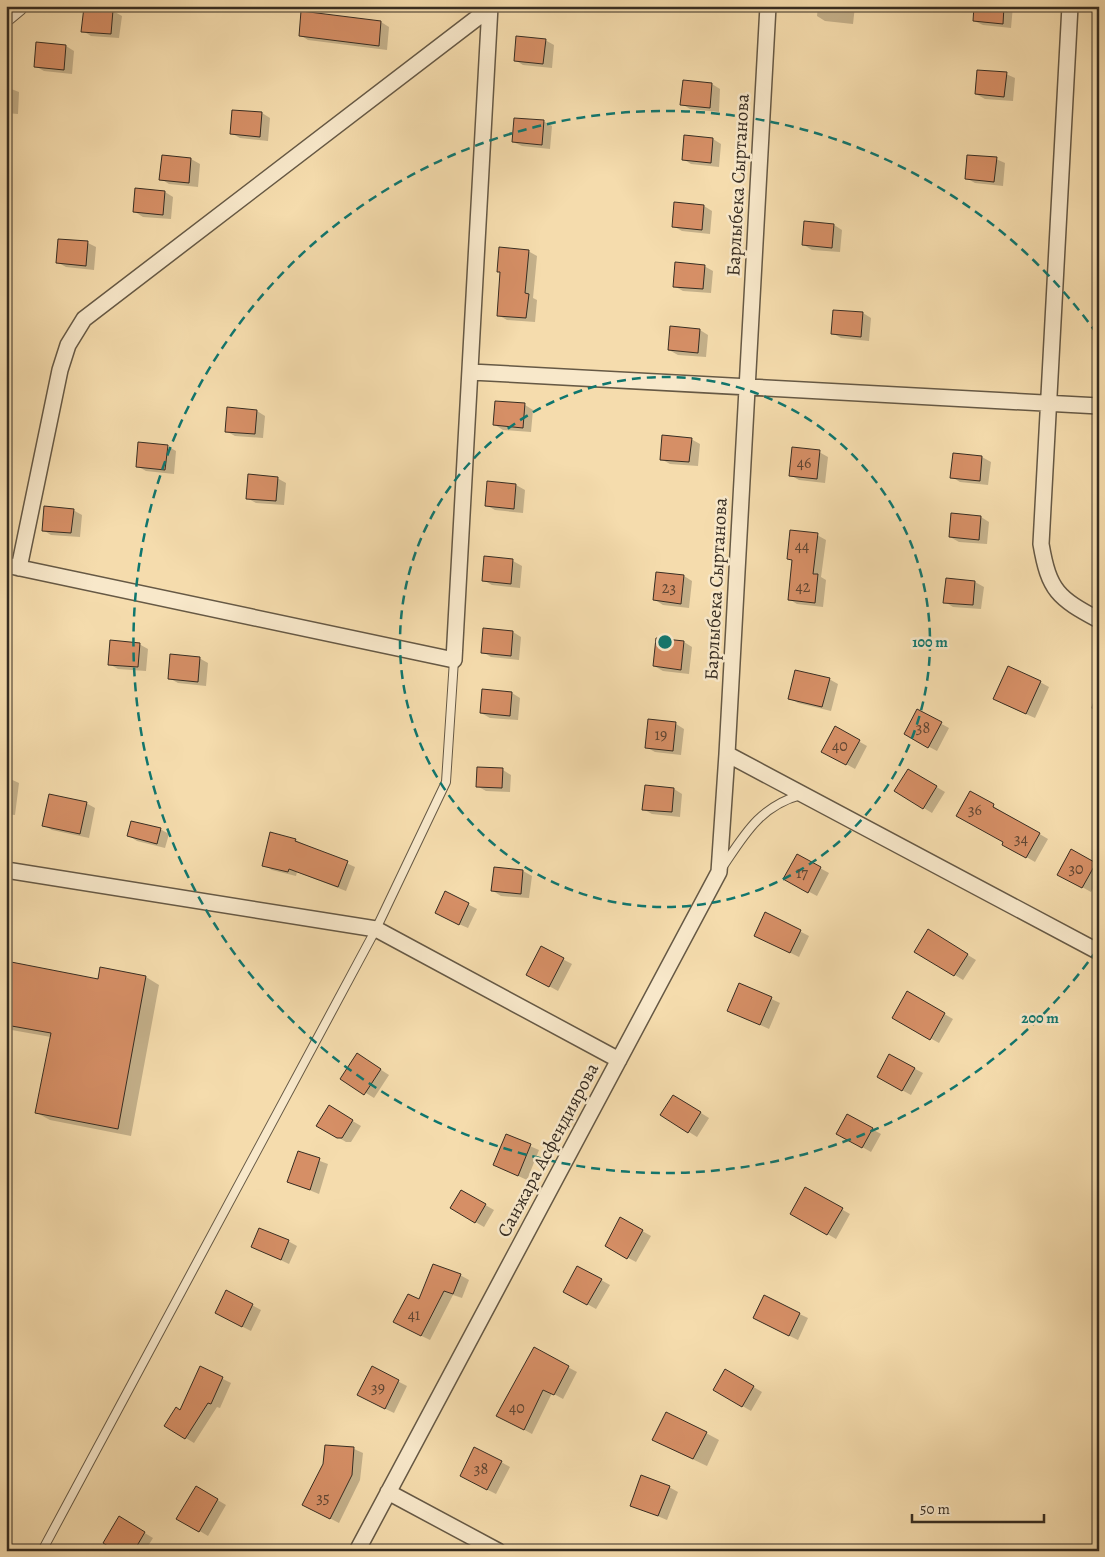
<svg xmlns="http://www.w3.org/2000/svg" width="1105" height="1557" font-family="Alegreya,serif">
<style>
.shadow{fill:#0003}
.building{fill:#d68f66;stroke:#372d22}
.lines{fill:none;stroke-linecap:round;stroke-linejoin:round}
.service-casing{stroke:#665945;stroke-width:10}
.minor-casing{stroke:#665945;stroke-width:18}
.tertiary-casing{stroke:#665945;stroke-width:21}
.service{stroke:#f8e8ca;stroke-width:8}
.minor{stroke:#f8e8ca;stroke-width:15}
.tertiary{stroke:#f8e8ca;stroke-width:19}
.ring{fill:none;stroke:#0f766e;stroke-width:2.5;stroke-dasharray:9 6}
.labels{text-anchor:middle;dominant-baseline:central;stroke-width:5;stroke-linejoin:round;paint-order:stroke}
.number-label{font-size:16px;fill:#5f4633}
.street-label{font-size:19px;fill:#372d22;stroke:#f8e8ca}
.centre{fill:#0f766e;stroke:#f8e8ca;stroke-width:2.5}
.ring-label{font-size:15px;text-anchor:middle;font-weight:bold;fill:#0f766e;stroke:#f8e8ca;stroke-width:5;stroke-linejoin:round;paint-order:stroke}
</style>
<rect width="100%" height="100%" fill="#f5dcad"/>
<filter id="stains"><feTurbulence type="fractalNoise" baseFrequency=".004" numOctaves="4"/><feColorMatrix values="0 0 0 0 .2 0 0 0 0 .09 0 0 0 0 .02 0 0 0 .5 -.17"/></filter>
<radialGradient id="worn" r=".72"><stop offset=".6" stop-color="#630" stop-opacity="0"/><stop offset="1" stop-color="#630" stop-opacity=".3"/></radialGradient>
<path class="shadow" d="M818 6H855L853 24 825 21 817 16Z
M976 6H1013L1011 28 983 25 974 21Z
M85 8 113 11 122 16 119 38 91 36 83 31Z
M381 22 389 27 387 50 308 40 300 35Z
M545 40 554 45 552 68 523 65 515 60Z
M66 46 74 51 72 74 44 71 35 66Z
M1006 74 1015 78 1013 101 985 99 976 94Z
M684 82 712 84 720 89 719 112 690 109 682 104Z
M6 87 19 92 18 114 6 113Z
M262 113 270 118 268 141 240 138 231 133Z
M543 121 552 126 550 149 522 146 513 142Z
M713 139 721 144 719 167 691 164 683 159Z
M163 157 191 159 200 164 198 187 169 184 161 179Z
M996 159 1005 163 1003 186 975 183 966 178Z
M165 192 173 197 171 219 143 217 135 212Z
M704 206 712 211 710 234 682 231 673 226Z
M806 222 834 225 842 230 840 252 812 250 804 245Z
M88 243 96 247 94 270 66 267 57 262Z
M528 251 537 256 533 298 537 300 535 322 507 320 498 315 502 273 498 271Z
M704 266 713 271 711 293 683 291 674 286Z
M863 313 871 318 869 341 841 338 832 333Z
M700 330 708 335 706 357 678 355 669 350Z
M6 369 11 372 9 394H6Z
M497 402 525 405 533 410 531 432 503 430 495 425Z
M257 411 265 416 263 438 235 436 226 431Z
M691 439 700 444 698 466 670 464 661 459Z
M167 446 176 451 174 474 146 471 137 466Z
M819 452 828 457 825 483 799 480 790 475Z
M954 455 982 457 991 462 988 485 960 482 952 477Z
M277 478 286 483 284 505 256 503 247 498Z
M488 483 516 485 525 490 523 513 495 510 486 505Z
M73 510 82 515 80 537 51 535 43 530Z
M981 517 989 522 987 544 959 542 950 537Z
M817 535 826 540 821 577 826 580 823 607 797 604 789 599 793 561 788 558Z
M485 558 513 561 522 566 520 588 492 585 483 580Z
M684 576 692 581 689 608 663 605 655 600Z
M947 579 975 582 984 587 981 609 953 607 945 602Z
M513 632 521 637 519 660 491 657 483 652Z
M684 642 692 647 689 674 663 671 654 666Z
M139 644 148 649 146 671 118 669 109 664Z
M199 658 208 663 206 686 178 683 169 678Z
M829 679 838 684 831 711 798 703 789 698Z
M1040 682 1049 687 1035 718 1003 704Z
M1099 687V713L1091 708Z
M512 693 520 698 518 720 490 718 481 713Z
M918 711 949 728 937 751 905 734Z
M676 724 684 729 681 755 655 752 646 747Z
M835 728 867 746 855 769 823 751Z
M503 770 511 775 510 792 486 791 477 786Z
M908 770 945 792 932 813 896 791Z
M6 777 19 783 15 815 6 814Z
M674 789 682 794 680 817 652 814 643 809Z
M971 793 1048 839 1035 862 1004 844 1005 842Z
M86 803 95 808 89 838 52 830 43 825Z
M160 829 169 834 165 848 137 841 129 836Z
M295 840 355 867 346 891 297 872 296 876 272 870 264 865Z
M1072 851 1099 866V877L1091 892 1059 874Z
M798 856 829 873 817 896 785 879Z
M495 868 523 871 532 876 529 898 501 896 493 891Z
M446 893 477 909 468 928 445 918Z
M766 914 809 936 799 957 764 940Z
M937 936 976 960 963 980 916 951Z
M541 948 572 964 558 991 536 979Z
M6 962 99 980 101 968 146 977 159 985 131 1136 50 1120 37 1113 51 1037 6 1029Z
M740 984 780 1003 769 1029 728 1010Z
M908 993 953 1019 939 1043 894 1018Z
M890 1056 923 1073 911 1095 887 1082Z
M366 1060 389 1075 374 1098 342 1078Z
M682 1101 709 1118 697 1137 662 1115Z
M329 1107 361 1126 351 1142H346L318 1125Z
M848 1116 881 1134 871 1152 838 1133Z
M506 1136 539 1150 527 1180 494 1165Z
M298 1153 328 1164 319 1194 289 1182Z
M806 1189 850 1214 836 1239 792 1213Z
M461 1191 494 1210 484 1227 451 1208Z
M621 1219 651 1236 636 1262 606 1246Z
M288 1241 297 1246 289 1264 253 1247Z
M578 1267 610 1285 596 1309 564 1291Z
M460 1275 469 1280 462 1298 453 1295 430 1340 403 1327 420 1301Z
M227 1292 261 1310 251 1331 225 1318Z
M764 1297 808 1318 798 1340 763 1323Z
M534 1349 577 1372 563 1399 552 1393 532 1434 506 1420Z
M201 1368 231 1383 220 1408 217 1407 194 1443 166 1426 180 1411Z
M372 1368 407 1386 394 1413 367 1400Z
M726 1371 762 1392 751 1411 715 1390Z
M706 1433 719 1440 707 1466 667 1447Z
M326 1446 354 1449 363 1453 360 1480 339 1523 312 1509 324 1464Z
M501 1462 510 1467 496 1494 470 1481Z
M196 1487 226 1505 208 1536 178 1518Z
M669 1487 678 1492 667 1520 631 1505Z
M120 1518 153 1538 145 1551H119Z
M624 1545 632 1549 634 1551H620Z"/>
<path class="building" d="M974 6H1004L1003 24 973 21Z
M84 7 113 10 111 34 81 32Z
M301 11 381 21 379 46 299 36Z
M516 36 546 39 543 64 514 61Z
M36 42 66 45 64 70 34 67Z
M977 70 1007 72 1004 97 975 94Z
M683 80 712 83 710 108 680 105Z
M232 110 262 112 260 137 230 134Z
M514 118 544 120 542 145 512 142Z
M684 135 713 138 711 163 682 160Z
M162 155 191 158 189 183 159 180Z
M967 155 997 157 994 182 965 179Z
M135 188 165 191 163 215 133 212Z
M674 202 704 205 702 230 672 227Z
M804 221 834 224 832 248 802 245Z
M58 239 88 241 86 266 56 263Z
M499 247 529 250 525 293 529 294 526 318 497 316 500 272H497Z
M675 262 705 265 703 289 673 287Z
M833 310 863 312 861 337 831 334Z
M670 326 700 329 698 353 668 350Z
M495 401 525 403 523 428 493 425Z
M227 407 257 410 255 434 225 432Z
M662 435 692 438 689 462 660 460Z
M138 442 168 445 165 470 136 467Z
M792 447 820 450 817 479 789 476Z
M953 453 982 456 980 481 950 478Z
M248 474 278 477 276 501 246 499Z
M487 481 516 484 514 509 485 506Z
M44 506 74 509 71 533 42 531Z
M951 513 981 516 979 540 949 537Z
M790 530 818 533 813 574H818L815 603 788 600 792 560 787 559Z
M484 556 513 559 511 584 482 581Z
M656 572 684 575 681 604 653 600Z
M946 578 975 581 973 605 943 603Z
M483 628 513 631 511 656 481 653Z
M656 638 684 641 681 670 653 666Z
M110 640 140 643 138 667 108 665Z
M170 654 200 657 198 682 168 679Z
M1008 666 1041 681 1026 714 993 699Z
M795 670 830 678 822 707 788 699Z
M482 689 512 692 510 716 480 713Z
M917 709 942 722 928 748 904 734Z
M648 719 676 722 673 751 645 748Z
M835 726 860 740 846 765 821 752Z
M477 767 503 768 502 788 476 787Z
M908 769 937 786 923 809 894 791Z
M645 785 674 788 672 812 642 810Z
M970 791 994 804 993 807 1040 833 1026 858 1002 845 1003 842 956 816Z
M49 794 87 802 80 834 42 826Z
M131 821 161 828 157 844 127 836Z
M270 832 296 839 295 841 348 861 338 887 289 869 288 872 262 866Z
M1071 849 1096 863 1082 888 1057 875Z
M797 854 821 867 808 893 783 879Z
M494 867 523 870 521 894 491 891Z
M445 891 469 903 459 925 435 913Z
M765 912 801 930 790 953 754 936Z
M928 929 968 954 954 976 914 952Z
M541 946 564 958 549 987 526 975Z
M6 961 98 979 100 967 146 976 118 1129 35 1113 51 1033 6 1025Z
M739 983 772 997 760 1025 727 1011Z
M907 991 945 1013 930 1040 892 1018Z
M357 1053 381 1069 364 1095 340 1079Z
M889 1054 915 1068 902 1091 877 1077Z
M673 1095 701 1112 688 1133 660 1115Z
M329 1105 353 1120 342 1138H337L316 1126Z
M847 1114 873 1128 862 1148 836 1134Z
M506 1134 531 1144 518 1176 493 1165Z
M298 1151 320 1158 310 1190 287 1182Z
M805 1187 843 1208 827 1235 790 1214Z
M461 1190 486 1204 475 1223 450 1208Z
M620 1217 643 1230 627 1259 605 1246Z
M259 1228 289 1240 281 1260 251 1247Z
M433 1264 461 1274 453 1294 444 1291 421 1336 393 1322 408 1294 419 1299Z
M577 1266 602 1279 587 1305 563 1292Z
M226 1290 253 1304 242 1327 215 1313Z
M764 1295 800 1313 789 1336 753 1318Z
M534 1347 569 1366 554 1395 543 1390 524 1430 496 1416Z
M200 1366 223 1377 211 1404 208 1403 185 1439 164 1426 176 1407 180 1410Z
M372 1366 399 1380 385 1409 357 1395Z
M725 1369 754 1386 742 1407 713 1390Z
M666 1412 707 1432 693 1459 652 1440Z
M325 1445 354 1447 352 1475 330 1519 302 1505 323 1464Z
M474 1447 502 1461 487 1490 460 1476Z
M641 1475 670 1486 658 1516 630 1506Z
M196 1486 218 1499 199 1532 176 1519Z
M119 1516 145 1532 134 1551H116L103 1543Z"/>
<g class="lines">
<defs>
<path id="service" d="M722 868C744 835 760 806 801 795
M42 1551 376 929 446 782 454 660"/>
<path id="minor" d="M768 6 727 754 1099 952
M1070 6 1041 544C1049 591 1058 598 1099 620
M471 372 1099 406
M6 565 454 660 490 6
M19 568 60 370 68 345 84 319 490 8
M6 870 376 929 619 1060
M388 1492 498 1551
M357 1551 719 872 727 754"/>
<path id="tertiary" d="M6 16 18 6"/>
</defs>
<use href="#service" class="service-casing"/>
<use href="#minor" class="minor-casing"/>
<use href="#tertiary" class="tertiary-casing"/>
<use href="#service" class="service"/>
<use href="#minor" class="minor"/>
<use href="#tertiary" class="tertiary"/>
</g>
<g class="ring">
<circle cx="665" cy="642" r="265"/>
<path d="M1097 950A531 531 0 1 1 1097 334"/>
</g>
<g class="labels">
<g class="number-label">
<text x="804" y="463">46</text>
<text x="802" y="546">44</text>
<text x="803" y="587">42</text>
<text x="669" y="588">23</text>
<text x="923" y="728">38</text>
<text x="661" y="735">19</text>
<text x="840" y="746">40</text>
<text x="975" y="810">36</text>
<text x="1021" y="839">34</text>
<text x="1076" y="869">30</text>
<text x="802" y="873">17</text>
<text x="414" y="1315">41</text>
<text x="378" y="1388">39</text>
<text x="517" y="1408">40</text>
<text x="481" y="1469">38</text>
<text x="323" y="1498">35</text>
</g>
<g class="street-label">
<text transform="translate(738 185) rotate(-87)">Барлыбека Сыртанова</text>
<text transform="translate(716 589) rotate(-87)">Барлыбека Сыртанова</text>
<text transform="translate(548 1150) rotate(-62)">Санжара Асфендиярова</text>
</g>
</g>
<circle cx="665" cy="642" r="8" class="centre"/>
<g class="ring-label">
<text x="930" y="647">100 m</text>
<text x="1040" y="1023">200 m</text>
</g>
<rect width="1105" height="1557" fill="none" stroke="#f5dcad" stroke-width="25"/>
<rect x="8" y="8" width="1090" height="1542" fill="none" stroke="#372d22" stroke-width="2.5"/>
<rect x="12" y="12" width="1080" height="1532" fill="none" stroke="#372d22"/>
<path d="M912 1514v8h132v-8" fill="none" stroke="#372d22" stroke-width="2.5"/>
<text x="920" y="1514" font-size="15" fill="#372d22" stroke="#f8e8ca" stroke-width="4" paint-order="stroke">50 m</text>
<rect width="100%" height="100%" filter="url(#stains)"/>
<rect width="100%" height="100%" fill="url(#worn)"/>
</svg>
